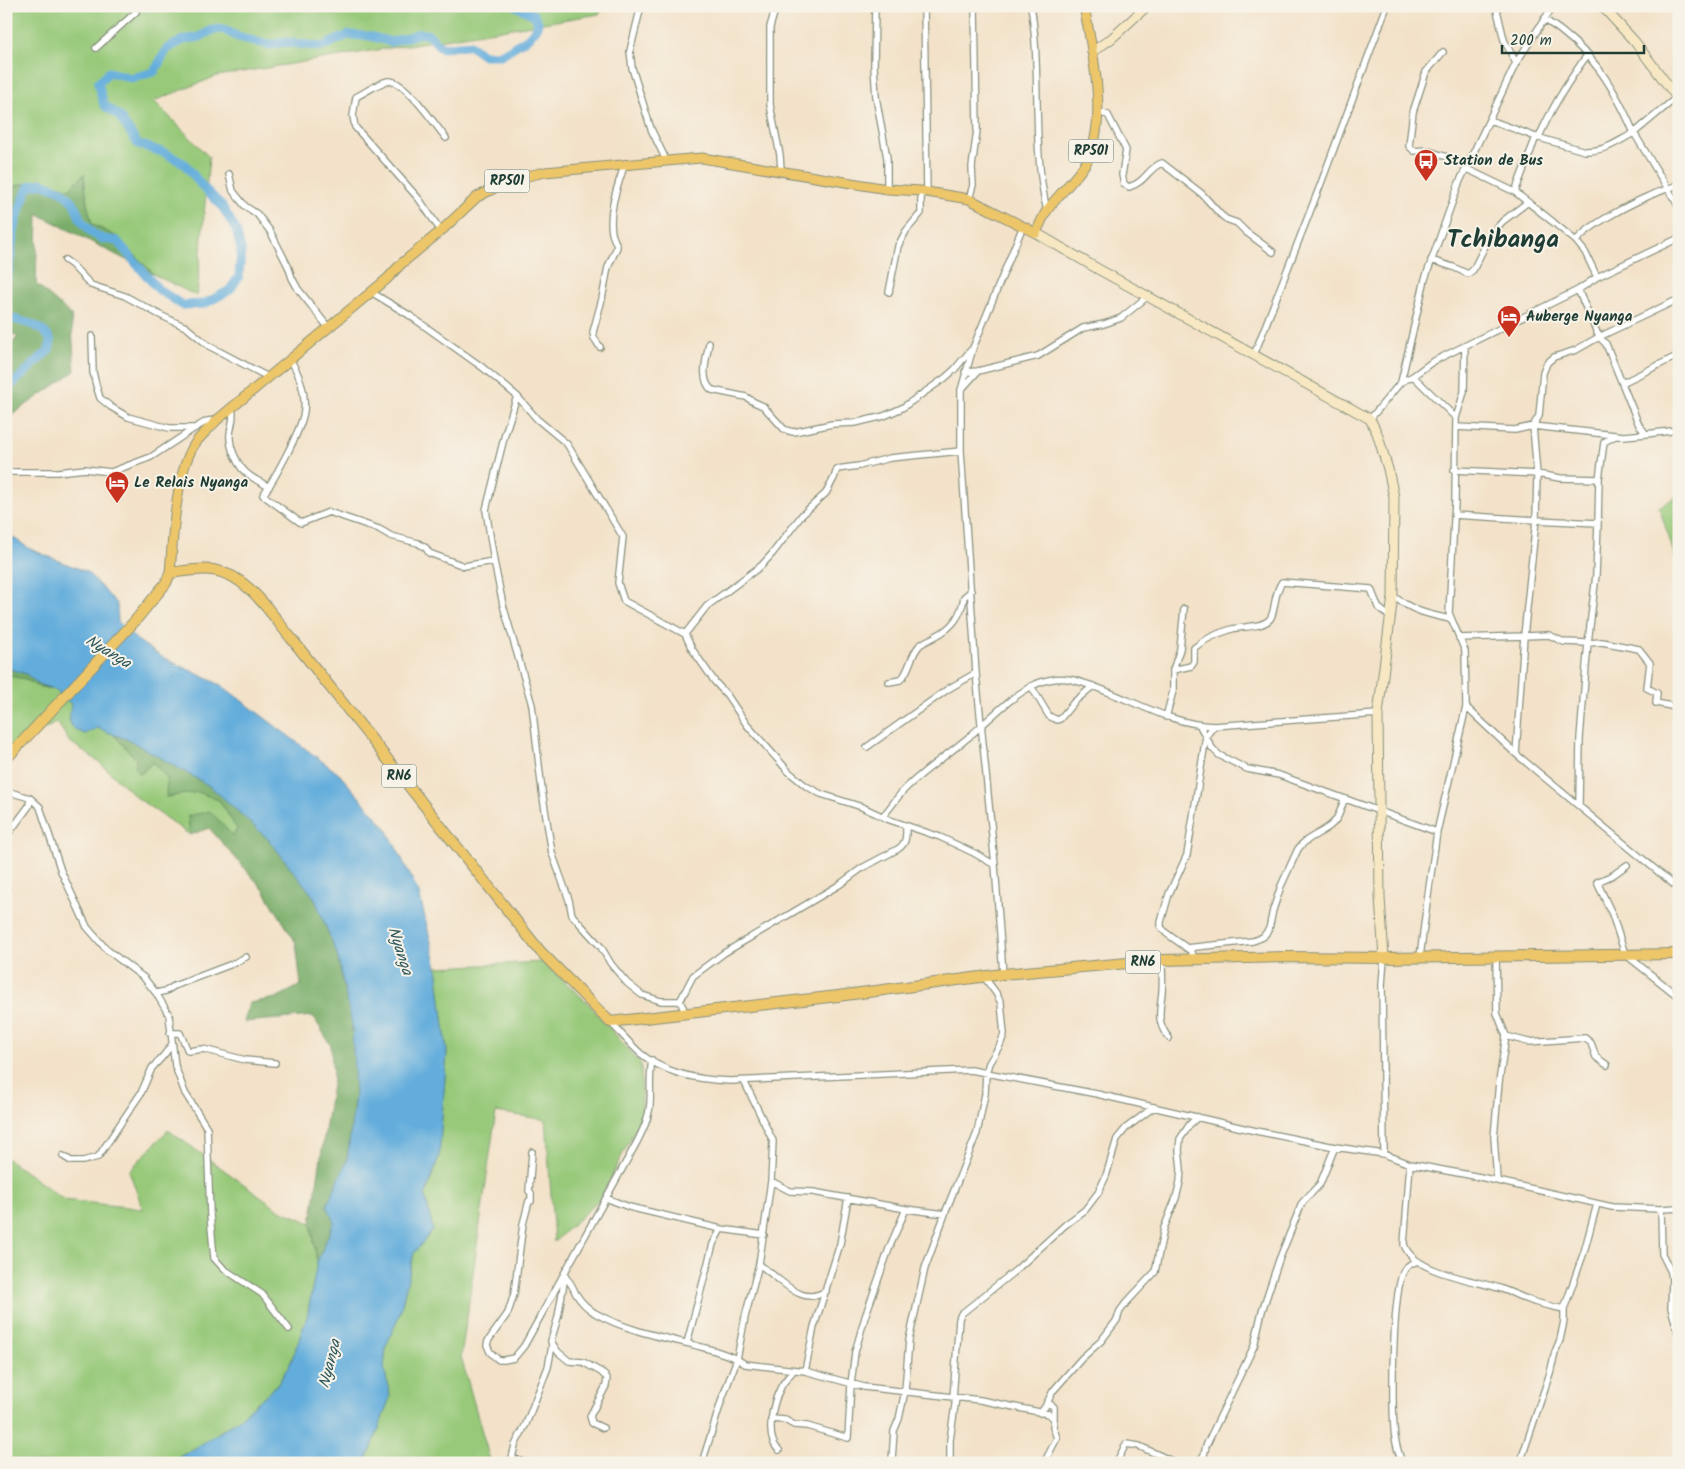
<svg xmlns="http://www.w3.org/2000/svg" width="1685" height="1469" font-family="Kalam,sans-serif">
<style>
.green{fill:#97c979;stroke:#5b8356}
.forest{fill:#79ad69;stroke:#4c754e}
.water{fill:#64addc;stroke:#427588}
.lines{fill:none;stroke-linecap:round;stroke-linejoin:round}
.river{stroke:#64addc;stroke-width:9}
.street-casing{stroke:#89907e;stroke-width:8}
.secondary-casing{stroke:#89907e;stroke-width:11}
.primary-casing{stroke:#89907e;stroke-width:11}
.highway-casing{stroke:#89907e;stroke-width:12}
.street{stroke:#fff;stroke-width:5.5}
.secondary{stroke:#f7e8c3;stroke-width:9}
.primary{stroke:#ecc669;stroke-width:9}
.highway{stroke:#ecc669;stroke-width:10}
.labels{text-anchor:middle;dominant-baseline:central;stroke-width:4;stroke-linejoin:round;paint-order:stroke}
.shield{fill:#f7f3e8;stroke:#60746a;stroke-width:1}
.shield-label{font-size:14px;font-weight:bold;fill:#1f3d34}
.poi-label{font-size:15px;font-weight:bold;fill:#1f3d34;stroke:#f7f3e8;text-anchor:start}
.water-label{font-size:16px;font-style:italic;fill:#30595e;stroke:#f7f3e8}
.town-label{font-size:25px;font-weight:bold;fill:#1f3d34;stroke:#f7f3e8}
</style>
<rect width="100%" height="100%" fill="#f7f3e8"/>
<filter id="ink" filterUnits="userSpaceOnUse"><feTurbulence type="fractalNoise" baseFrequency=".02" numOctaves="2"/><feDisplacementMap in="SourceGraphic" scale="10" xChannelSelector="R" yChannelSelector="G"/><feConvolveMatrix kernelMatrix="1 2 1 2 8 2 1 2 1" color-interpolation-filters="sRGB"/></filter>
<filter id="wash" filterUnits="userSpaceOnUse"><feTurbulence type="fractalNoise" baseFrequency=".0096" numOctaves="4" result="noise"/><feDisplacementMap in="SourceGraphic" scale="20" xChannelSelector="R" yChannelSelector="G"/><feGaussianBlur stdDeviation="1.12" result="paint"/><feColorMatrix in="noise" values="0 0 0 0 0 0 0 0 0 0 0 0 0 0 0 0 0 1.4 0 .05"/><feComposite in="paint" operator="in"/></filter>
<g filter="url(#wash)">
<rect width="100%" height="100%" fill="#f3e2c9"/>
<path class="green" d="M6 6H607L599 14 217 76 154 101 209 157 197 296 155 275 117 237 92 224 87 204 84 174 69 189 42 180 14 186 6 229Z
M1679 495V569L1659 507Z
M6 675 25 679 37 686 56 690 72 704 69 721 85 734 97 728 113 734 136 759 141 774 153 762 167 778V797L198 792 219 800 237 829 233 836 188 816 190 835 136 797 99 762 69 741 57 722 6 751Z
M543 962 587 1002 641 1064 642 1116 600 1199 554 1242 546 1120 496 1112 461 1357 490 1460 489 1463H364L371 1450 390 1397 384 1367 386 1346 400 1313 414 1253 433 1230 425 1196 439 1156 447 1052 437 967Z
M168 1130 280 1210 311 1223 317 1262 307 1317 291 1362 278 1384 239 1419 202 1444 169 1463H6V1158L65 1200 143 1209 129 1171Z"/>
<path class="forest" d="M84 174 87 204 92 224 117 237 155 275 38 214 36 284 71 315 75 371 6 419V352L18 336 6 332V229L14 186 42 180 69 189Z
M6 668 26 674 38 684 56 690 37 686 25 679 6 675Z
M113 734 131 741 211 787 268 839 314 897 337 954 352 1025 355 1095 347 1161 327 1205 334 1222 317 1262 311 1223 333 1078 331 1046 313 1016 244 1022 249 1003 276 998 301 985 296 943 263 889 209 828 190 835 188 816 210 811 233 836 237 829 219 800 198 792 166 797 167 778 153 762 140 774 135 768 136 759Z"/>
<path class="water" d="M6 533 30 549 87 572 117 604 118 622 137 640 162 657 221 685 339 774 387 829 419 893 437 967 447 1052 439 1156 425 1196 433 1230 414 1253 400 1313 386 1346 384 1367 390 1397 371 1450 364 1463H169L202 1444 239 1419 278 1384 291 1362 307 1317 317 1262 334 1222 327 1205 347 1161 355 1095 352 1025 337 954 314 897 268 839 211 787 131 741 97 728 85 734C67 727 69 722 71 704L56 690 38 684 26 674 6 668Z"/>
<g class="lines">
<path class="river" d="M6 279C11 270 9 262 11 253 13 229 19 207 29 186L42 183 62 191 74 203 81 220 92 233 103 239 117 241 158 289 182 305 204 304 230 290 239 276 241 249 236 230 222 206 201 185 185 164 165 153 138 144 119 116 104 105 98 83 109 72 131 78 154 72 167 49 183 40 200 37 212 30 223 29 238 37 269 45 285 42 321 47 348 35 370 36 391 42 420 33 429 35 441 48 470 45 484 55H501L528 38 536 29 538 22 534 15 516 6
M6 317C24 322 42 324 51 341L49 350 6 390"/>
</g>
</g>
<g filter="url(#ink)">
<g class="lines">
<defs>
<path id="street" d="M875 6 874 67 876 97 887 158V189
M924 6 927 192
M1031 6C1042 74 1031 144 1047 211
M1496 6 1504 40 1516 63
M640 10 630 51 632 68 651 129 666 160
M96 48 136 12 132 6
M1443 52 1426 72 1413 112 1409 146 1414 151 1426 150 1468 164
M1677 97 1634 133 1679 207
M1098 112 1108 115 1126 150 1122 175 1124 184 1129 187C1145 183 1149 167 1162 163L1202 194 1220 214 1226 219 1237 223 1246 232 1273 252
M1490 120 1536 137
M1539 137C1552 107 1569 80 1588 54
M1467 169 1515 192 1553 222 1576 241 1585 252 1597 277
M781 170 780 155 770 105V27L775 10 782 6
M229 174 233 191 245 206 257 214 270 231 288 266 292 278 298 289 328 327
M1515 192 1536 137 1585 151C1607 151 1616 142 1634 133 1613 84 1590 48 1544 19
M969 199 973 185 972 167 977 130 975 6
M441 231 419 199 355 127 353 116 356 97C366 92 378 83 388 81 404 78 436 126 446 138
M1576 241C1589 225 1630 204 1649 196 1659 191 1669 189 1679 184
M65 260 72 265 91 285 125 296 160 315 177 323 186 327 209 346 268 377
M1431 260 1453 267 1468 274 1473 270 1491 234 1503 221 1528 202
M1578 290 1599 337 1606 344 1639 425 1646 434 1679 430
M371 292 409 315 482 367 517 396 537 419 567 444 623 537 618 583 624 601 685 634 692 649 715 682 727 695 747 725 789 772 806 786 821 794 862 807 890 820 940 837 974 853 995 865
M889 292 898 246 906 231 921 213V191
M92 336 93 372 96 385 100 398 111 407 128 417 169 428H195L207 421 217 420
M709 343C707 357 699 380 712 390L746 397 754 402 763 406 784 429 789 431 794 432 832 424 855 423 884 416 902 408 945 378 954 370 971 350
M600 347 594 338 593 332 602 299 608 267 617 247C616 242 613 238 612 233 608 210 618 185 625 163
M1254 355 1320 186 1387 6
M290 359C300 375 306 392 304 411 302 429 274 480 263 495L301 523 329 512 379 529 391 536 418 543 426 548 429 553 464 566 494 561
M965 372 978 371 1038 356 1083 328 1104 324 1121 318 1148 296
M1413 376 1456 418
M1401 382 1425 279 1459 183 1516 63 1553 6
M1622 383 1679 355
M961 390 978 371
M517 396 505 434 486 510 494 561 503 605 532 705 542 791 552 853 569 900 572 915 601 947 611 964 627 983 642 995 661 1001H680
M232 408C235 418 231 424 230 434 229 447 238 468 249 475 255 480 263 483 269 487
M1370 419 1401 382 1413 376 1432 362 1578 290 1597 277 1679 238
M1456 427 1515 430 1533 426 1539 416 1543 373 1547 363 1554 357 1576 350 1599 337 1679 299
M1454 470 1537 474 1536 520 1598 523 1599 479 1604 442 1615 436H1624
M6 472H58L85 469 111 472 151 457 195 428
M1599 479 1560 478 1537 474 1533 426 1624 436 1646 434
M1454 515 1536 520 1524 636 1459 638
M1393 596C1413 611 1426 614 1450 619
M685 634 707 606 761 566 772 554 802 515 826 493 834 478 837 469 859 466 890 458 961 451
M1173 670 1191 666 1194 662V648C1204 639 1219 633 1232 629 1243 626 1262 628 1270 619 1276 611 1273 594 1282 582L1371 589 1378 607 1390 617
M889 682 900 680 903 677C910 668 911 655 919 646 924 641 930 640 936 636 953 627 961 616 964 597L971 591
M1031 686 1049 716 1057 720 1060 719 1074 702 1093 686
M1466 707 1516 754 1679 889
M1166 717 1173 691V670L1180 649 1184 609
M1200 726 1212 748 1219 755 1247 769 1279 775 1437 832
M867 747 948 689 976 673
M1516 754 1524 636 1549 635 1564 642 1588 643 1596 575 1598 523
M6 791 30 798 40 807 61 871 87 927 106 949 144 978 156 993 169 1015 175 1066 185 1093 207 1128 210 1215 214 1258 224 1269 262 1294 289 1329
M1579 805 1580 738 1588 643 1602 642 1639 649 1650 663 1647 688 1657 693 1656 703 1676 707
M883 816C891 807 897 797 905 789 925 769 949 754 970 736 991 718 1011 696 1036 684 1048 679 1061 677 1073 680 1121 692 1164 724 1214 726L1378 714
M6 837 29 806 30 798
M1627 865 1613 875 1597 882 1612 914 1625 954 1679 997
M6 885 7 890
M1186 948 1253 941 1263 937 1269 929 1273 910 1281 886 1298 849C1306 837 1321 834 1331 825 1339 819 1341 808 1344 800
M1496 956 1497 1013 1506 1036 1499 1082 1494 1137 1497 1180
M1420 957 1427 902 1437 832 1466 707 1465 651 1449 613 1455 502 1456 418 1464 392 1465 346
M1195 959 1191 951 1166 933 1161 927V922L1169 894 1187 855 1206 736 1214 726
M1162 960C1162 971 1163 982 1162 992 1160 1011 1156 1023 1169 1038
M1003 974 995 865 976 673 961 451V390L973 348 1023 226
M156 993 166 991 174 986 232 964 246 957
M685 1012 680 1001 693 976 724 953 839 885 862 868 898 849C907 843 906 836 906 826
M610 1022C620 1032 629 1043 640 1053 665 1074 698 1080 730 1081L971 1070 1097 1094 1256 1131 1335 1147 1384 1154 1410 1164 1480 1177 1612 1207 1661 1209 1679 1208
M170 1033H180L188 1051 203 1049 245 1060 275 1063
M1506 1036 1528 1042 1585 1038 1591 1043 1596 1057 1607 1065
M744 1081 773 1141 771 1181 790 1191 813 1192 906 1209 945 1214
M532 1152 529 1191 531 1193V1201H529L523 1224 514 1294 508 1313 488 1341 487 1345 490 1352 495 1357 499 1360H504L514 1358 524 1346 637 1142C643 1130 649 1118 650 1104 651 1089 649 1075 652 1060
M1384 1154 1382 985 1384 958
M63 1156 71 1161H83L98 1157 141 1093 152 1068 164 1055 172 1044
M1410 1164 1404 1244C1412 1273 1476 1280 1502 1289 1513 1293 1523 1298 1534 1302 1544 1305 1554 1307 1564 1309L1584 1252 1597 1204
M606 1198 629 1207 721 1229 764 1235
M1661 1209 1662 1254 1671 1272 1672 1281 1671 1308 1679 1335
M759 1264C765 1269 772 1274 778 1279 793 1291 807 1303 826 1291
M566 1278C571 1282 573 1288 576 1294 581 1302 587 1308 595 1313 625 1330 661 1337 694 1345 712 1350 730 1354 745 1364L805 1371 864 1387 980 1400 1049 1414 1054 1419 1053 1427 1057 1438 1044 1463
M552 1343 558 1352 569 1361 583 1362 601 1372 607 1378 606 1386 590 1416 592 1423 603 1428
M687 1343 713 1244 721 1229
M805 1371 814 1327 840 1244 848 1198
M953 1398 959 1319 961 1314 1016 1270 1065 1225 1085 1210 1098 1193 1106 1176 1117 1139 1126 1128 1154 1107
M1047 1402 1054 1407V1419
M1040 1413 1045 1407 1053 1391 1082 1358 1101 1341 1117 1320 1120 1311 1126 1303 1155 1272 1164 1228 1176 1198 1180 1182 1181 1169 1179 1150 1180 1139 1190 1124 1198 1117
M771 1419 785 1420 794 1425 807 1426 848 1438 851 1384 855 1352 865 1317 890 1246 906 1209
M779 1450C764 1438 773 1402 781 1387 784 1381 789 1376 793 1371
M512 1458 526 1463
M508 1463 512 1458 515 1445 526 1424 548 1367 552 1346 551 1341 558 1317 564 1282 566 1277
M702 1463 722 1399 737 1359 745 1317 759 1264 771 1181
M889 1463 892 1460 894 1431 899 1419 905 1391 909 1340 925 1268 949 1203 977 1133 985 1094 986 1073 989 1063 1000 1045 1004 1034 1001 1003 996 993 984 977
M950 1463V1440L956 1398
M1116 1463 1126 1444 1139 1446 1176 1463
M1198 1463 1204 1455 1206 1446 1254 1346 1262 1311 1279 1260 1302 1203 1320 1184 1335 1147
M1402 1463C1399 1454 1396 1446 1395 1437 1391 1413 1392 1285 1405 1269 1407 1265 1413 1263 1417 1261
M1520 1463 1550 1373 1555 1352 1560 1340 1564 1321V1309"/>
<path id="secondary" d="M1602 6 1635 42 1679 100
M1092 52 1112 38 1147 6
M1036 233 1098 269 1370 419 1377 433 1388 469 1394 497 1393 596 1378 714 1380 898 1384 958"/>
<path id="primary" d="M170 573C173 537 175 476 194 445 200 436 210 428 217 420L387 279 401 264 441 231 477 197 510 180 545 172 689 159 702 158 887 189 921 191 969 199 1036 233C1039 226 1042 219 1046 212 1057 195 1076 180 1087 161 1109 120 1092 50 1084 6"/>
<path id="highway" d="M6 759 135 621 166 583 170 573C184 571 199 568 213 570 248 575 270 613 291 638L540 951 610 1022 838 996 1003 974 1162 960 1288 957 1384 958 1679 954"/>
</defs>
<use href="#street" class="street-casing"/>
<use href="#secondary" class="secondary-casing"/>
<use href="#primary" class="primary-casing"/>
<use href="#highway" class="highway-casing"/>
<use href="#street" class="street"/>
<use href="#secondary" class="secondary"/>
<use href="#primary" class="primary"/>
<use href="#highway" class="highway"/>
</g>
</g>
<defs>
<symbol id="bus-pin" viewBox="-11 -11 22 30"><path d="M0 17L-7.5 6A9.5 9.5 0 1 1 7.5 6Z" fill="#c8321e" stroke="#f7f3e8"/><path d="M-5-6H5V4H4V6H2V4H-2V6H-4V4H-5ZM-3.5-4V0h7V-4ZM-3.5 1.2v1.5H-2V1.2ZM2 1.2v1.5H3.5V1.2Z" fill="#fff"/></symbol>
<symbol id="hotel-pin" viewBox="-11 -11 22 30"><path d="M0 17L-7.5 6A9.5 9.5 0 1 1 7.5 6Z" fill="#c8321e" stroke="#f7f3e8"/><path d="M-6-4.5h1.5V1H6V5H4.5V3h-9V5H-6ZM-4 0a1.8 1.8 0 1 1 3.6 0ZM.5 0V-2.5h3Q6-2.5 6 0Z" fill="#fff"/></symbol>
</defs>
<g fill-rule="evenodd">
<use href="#bus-pin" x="1412" y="147" width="28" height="38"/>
<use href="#hotel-pin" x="1495" y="303" width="28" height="38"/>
<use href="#hotel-pin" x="103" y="469" width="28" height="38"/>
</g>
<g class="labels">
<g class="shield">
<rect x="1068.5" y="139.5" width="45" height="23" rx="4"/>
<rect x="484.5" y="169.5" width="45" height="23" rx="4"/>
<rect x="381.5" y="764.5" width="35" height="23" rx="4"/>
<rect x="1125.5" y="950.5" width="35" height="23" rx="4"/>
</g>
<g class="shield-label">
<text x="1091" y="151">RP501</text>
<text x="507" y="181">RP501</text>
<text x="399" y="776">RN6</text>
<text x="1143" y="962">RN6</text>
</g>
<g class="poi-label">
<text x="1444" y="161">Station de Bus</text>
<text x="1526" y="317">Auberge Nyanga</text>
<text x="134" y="483">Le Relais Nyanga</text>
</g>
<g class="water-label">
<text transform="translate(108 652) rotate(31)">Nyanga</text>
<text transform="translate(400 951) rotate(72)">Nyanga</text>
<text transform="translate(330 1364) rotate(-76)">Nyanga</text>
</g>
<g class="town-label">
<text x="1503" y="240">Tchibanga</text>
</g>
</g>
<rect width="1685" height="1469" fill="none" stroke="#f7f3e8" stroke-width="25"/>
<path d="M1502 45v8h142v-8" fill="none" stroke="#1f3d34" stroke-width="2.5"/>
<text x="1510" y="45" font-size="15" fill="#1f3d34" stroke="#f7f3e8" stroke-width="4" paint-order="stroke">200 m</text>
</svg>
